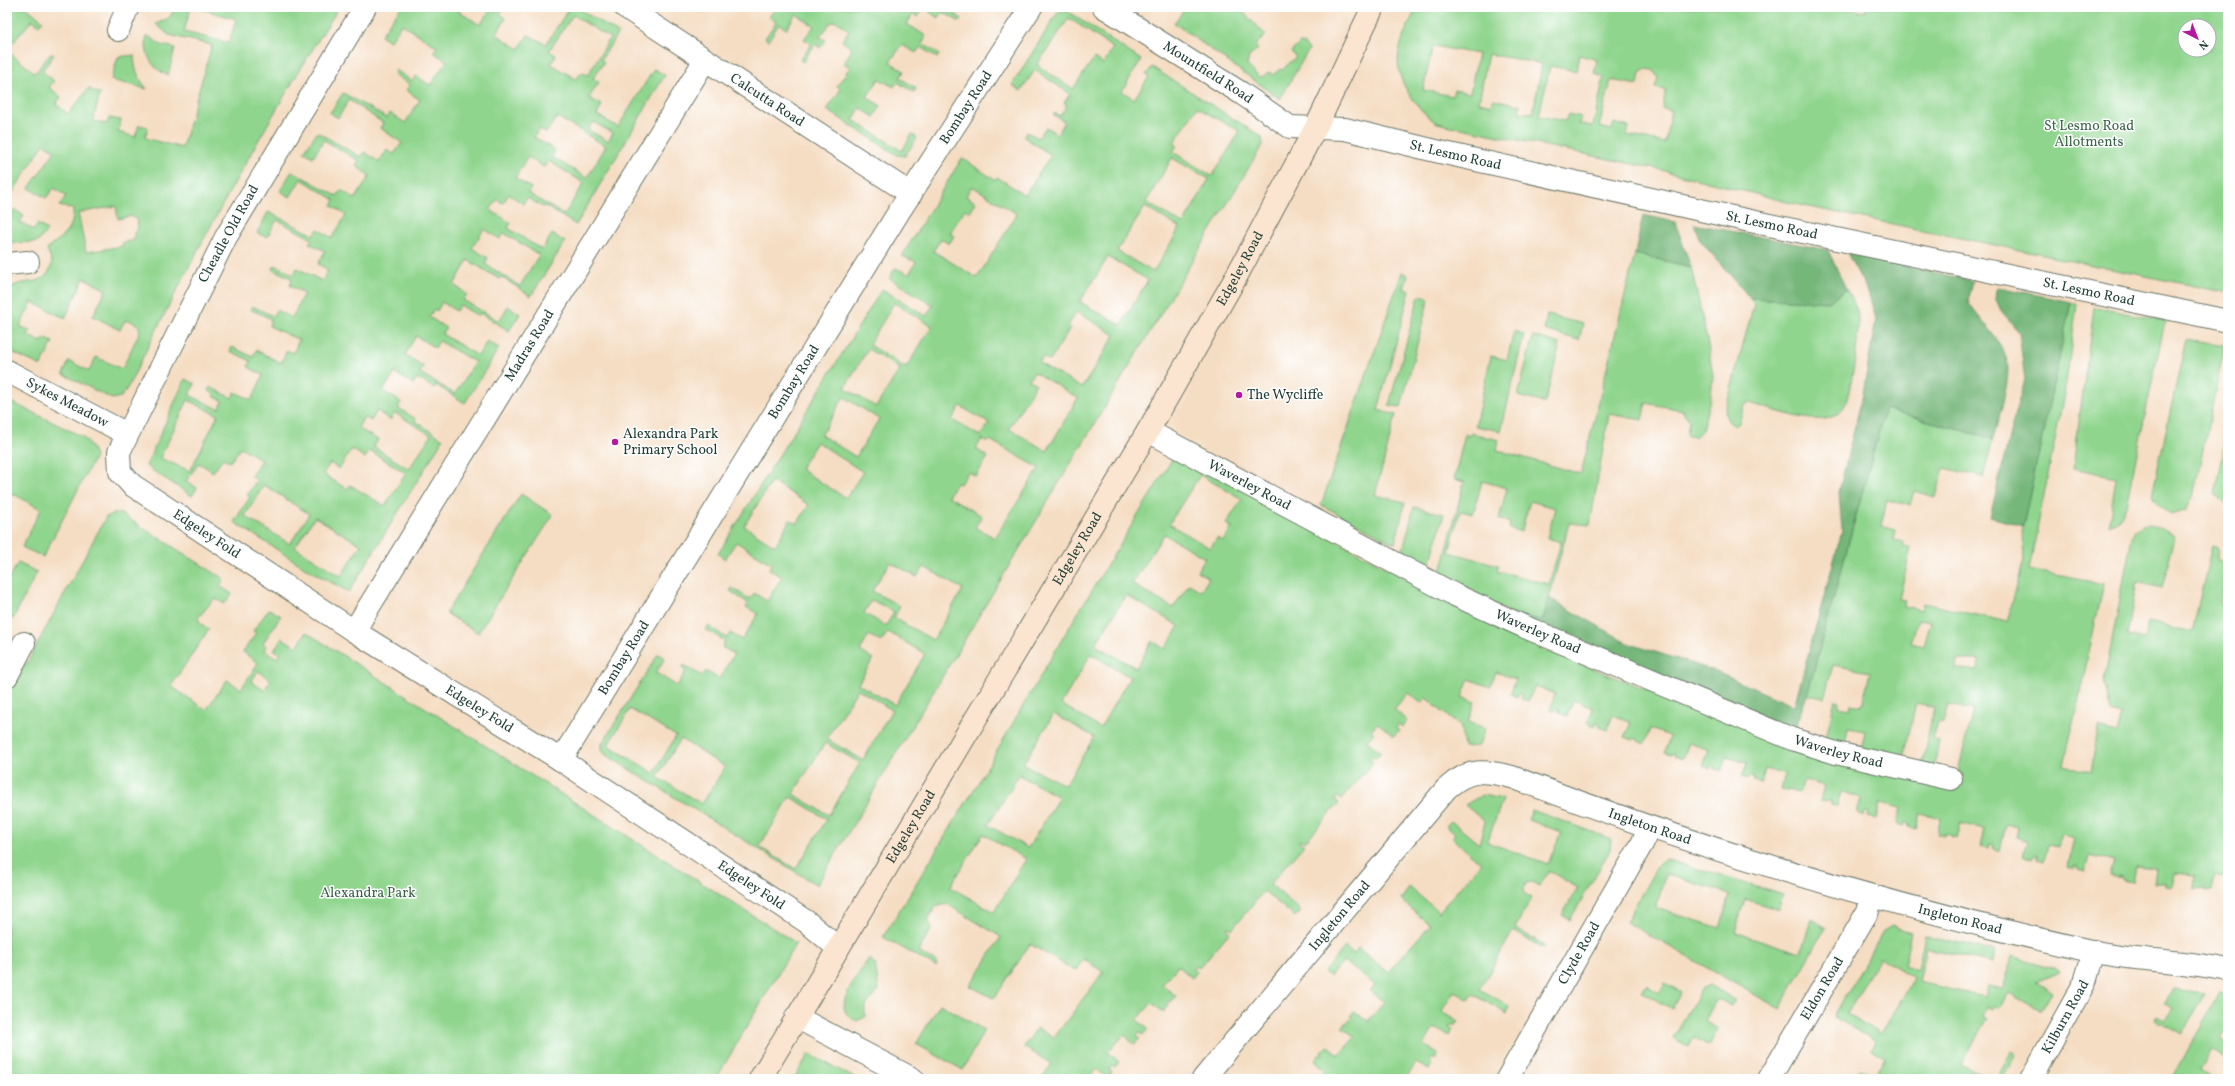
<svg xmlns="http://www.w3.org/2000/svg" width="2235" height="1086" font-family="Vollkorn,serif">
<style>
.green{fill:#90d58e;stroke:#588961;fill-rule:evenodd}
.forest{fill:#74b679;stroke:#4a7a56}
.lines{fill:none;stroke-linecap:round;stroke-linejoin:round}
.street-casing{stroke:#6a7566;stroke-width:24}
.secondary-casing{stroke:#6a7566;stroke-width:24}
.street{stroke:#fff;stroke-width:22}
.secondary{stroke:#fce5d0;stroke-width:22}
.poi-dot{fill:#b5179e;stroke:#fff;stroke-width:1.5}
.labels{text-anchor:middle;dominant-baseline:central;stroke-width:3;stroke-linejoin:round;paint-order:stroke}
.street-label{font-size:14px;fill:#1f3d34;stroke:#fff}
.park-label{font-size:14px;fill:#3b634a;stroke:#fff}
.poi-label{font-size:14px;fill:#1f3d34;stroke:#fff;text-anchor:start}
</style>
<rect width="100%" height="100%" fill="#fff"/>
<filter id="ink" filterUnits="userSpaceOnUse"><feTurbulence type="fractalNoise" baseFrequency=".025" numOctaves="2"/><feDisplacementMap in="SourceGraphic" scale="8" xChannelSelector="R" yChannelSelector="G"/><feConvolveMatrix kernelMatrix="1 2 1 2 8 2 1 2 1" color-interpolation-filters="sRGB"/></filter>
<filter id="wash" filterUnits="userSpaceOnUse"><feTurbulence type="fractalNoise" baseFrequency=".012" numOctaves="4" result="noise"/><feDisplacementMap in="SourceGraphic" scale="16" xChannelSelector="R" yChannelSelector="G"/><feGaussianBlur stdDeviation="0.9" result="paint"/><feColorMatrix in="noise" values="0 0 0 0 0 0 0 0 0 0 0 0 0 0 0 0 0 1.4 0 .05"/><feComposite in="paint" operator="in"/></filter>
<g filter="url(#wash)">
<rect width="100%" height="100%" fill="#f5ddc3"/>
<path class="green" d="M7 7H26L43 21 39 25 32 20 7 50Z
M176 7H191L184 32 229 43 236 19 201 9V7H339C261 129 192 257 128 387L121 397 112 399 63 374 69 361 89 371 96 357 122 369 140 331 138 325 129 320 124 322 120 330 93 316 106 290 84 278 65 318 32 302 20 326 30 331 28 336 42 342 44 338 53 342 41 366 7 350V291C21 275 46 291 52 263L47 249C62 236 75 230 73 209L59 206 66 196 54 188 46 198 29 188 55 151 44 144 7 201V51L35 73 51 53 54 55 42 71 54 81 49 87 61 97 56 104 68 114 89 88 94 92 100 93 93 121 107 124 109 118 121 120 118 132 135 137 139 125 148 127 145 138 182 148 212 45 169 35 156 24 169 18ZM116 206 118 219 131 216 137 220 138 228 134 233V240L122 243 123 246 86 252 78 213Z
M401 7H457L456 9 480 25 490 10 495 13 499 7H505L500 14 506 18 496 34 519 49 528 35 546 44 570 7H576L618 33 601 60 604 62 593 78 599 82 589 98 602 105 597 115 618 127 654 69 665 75 576 225 545 206 543 207 527 198 523 204 509 194 503 203 497 200 490 210 511 223 508 228 542 250 552 234 565 242 531 296 501 277 499 279 468 260 454 285 467 294 463 300 499 321 508 306 520 314 509 331 480 313 478 316 460 305 456 311 442 302 437 311 434 309 429 317 446 328 442 334 478 356 487 341 499 348 465 403 436 385 434 388 417 378 413 384 395 373 383 391 401 402 398 408 416 419 415 421 443 439 349 592 312 572 234 522 250 497 247 495 257 480 251 476 261 460 241 447 230 462 223 458 213 472 199 463 186 481 197 488 192 496 146 466 185 379 195 384 189 395 219 409 223 401 213 396 214 394 209 391 210 387 232 398 235 392 252 400 263 375 248 367 251 361 230 351 232 347 253 357 256 350 281 363 287 350 293 353 299 340 269 326 271 319 250 309 252 306 273 316 276 310 292 318 304 293 290 286 292 279 273 269 275 265 294 275 297 268 322 281 328 270 318 264 325 251 309 243 312 239 277 220 267 237 257 233 268 212 314 235 318 229 332 238 346 215 332 206 335 200 301 179 290 197 280 191 292 171 337 196 341 190 355 199 370 176 356 166 359 161 324 140 313 157 304 152 317 132 361 157 365 152 379 162 387 150 394 154 402 143 380 128 383 123 349 100 338 118 330 113 343 93 387 118 390 113 405 123 420 100 406 90 410 85 394 74 396 70 412 81 416 76 430 85 447 61 433 52 437 47 402 24 390 41 381 35ZM573 15 610 38 588 75 582 72 576 79 551 64 556 55 549 51ZM557 117 606 146 587 178 552 157 555 150 534 137 539 129 546 133ZM593 122 613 133 608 141 588 130ZM528 157 544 167 549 161 584 183 564 215 528 193 531 188 515 178ZM484 229 500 239 504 233 539 255 520 286 485 264 488 258 472 248ZM416 336 435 348 439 341 475 362 455 394 420 373 423 366 405 355ZM188 400 218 415 190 471 160 458ZM377 411 390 420 395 413 431 435 409 469 374 447 378 440 358 428 364 417 371 421ZM352 449 365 458 370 451 406 473 385 506 350 485 347 489 323 474 330 463 339 469ZM264 485 309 514 290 544 245 516ZM315 517 361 545 341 576 295 547Z
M776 7H946L962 19 960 22 943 12 938 18 924 8 918 17 913 14 907 24 926 36 922 43 939 54 937 58 920 47 916 53 902 45 890 62 904 71 900 78 916 88 914 92 897 82 894 87 879 79 867 97 881 106 874 117 860 108 853 120 902 151 912 134 917 138 905 156 897 155 827 110 841 89 837 86 850 67 844 63 852 49 842 41 849 30 836 21 830 23 820 37 826 40 820 48 815 44 803 62 800 60 811 44 804 39 814 26 796 14 786 29 779 24 768 41 765 38 776 22 769 17Z
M1186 7H1246L1242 11 1266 35 1255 46 1258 49 1249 57 1247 65 1259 77 1264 76 1269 72 1273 75 1280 69 1282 70 1296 57 1291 52 1301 42 1309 49 1280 99 1174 23Z
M1417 7H1841L1865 12 1866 7H2228V293L1795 204 1661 170 1437 123C1425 116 1419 107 1411 97 1387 62 1401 41 1417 7ZM2185 26H2209V50H2185ZM1433 46 1478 54 1470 93 1454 90 1452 96 1423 90ZM1488 54 1542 64 1533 113 1519 112 1520 105 1493 99 1491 105 1479 102ZM1580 55 1597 60 1594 74 1604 77 1593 126 1579 124 1581 117 1568 114 1565 121 1539 116 1550 66 1576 71ZM1646 69 1653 70 1658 78 1655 88 1666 90 1662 109 1671 110 1665 143 1627 135 1629 127 1614 123 1612 130 1599 127 1611 80 1638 85 1640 73Z
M1062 11H1067L1141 60 1122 91 1134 99 1149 77 1146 75 1152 67 1262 137 1263 144 817 885 606 755 602 751V744L658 654 665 658 656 673 677 686 686 671 682 668 684 665 702 676 706 671 719 679 734 654 722 647 725 641 706 630 708 626 727 638 730 633 742 640 758 614 746 607 748 603 730 591 732 588 750 599 754 593 767 601 782 577 769 569 772 564 736 542 725 559 718 554 882 289 926 316 933 305 889 278 895 268 909 274 916 262 902 256 962 158 995 180 997 177 1025 195 1051 155 1024 137 1027 132 1038 138 1046 127 1057 134 1065 122 1054 115V113L1060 116 1067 105 1064 103 1070 94 1035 70 1021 91 1012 85 1058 12ZM1069 18 1113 48 1103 64 1094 58 1073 89 1037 65ZM1197 107 1231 127 1238 129 1239 133 1212 176 1173 152 1177 145 1174 143ZM1172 158 1209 179 1183 224 1146 202ZM972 186 1017 214 977 278 933 251 941 239 949 244 954 236 950 233 965 209 970 212 975 202 966 196ZM1145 207 1180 228 1153 272 1117 251ZM1108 257 1148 280 1121 325 1080 302ZM894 303 932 326 906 368 869 345ZM1077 312 1115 335 1082 388 1039 363 1043 357 1050 361 1070 328 1068 326ZM868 349 900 369 876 407 845 388ZM1034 372 1078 398 1047 451 1009 429 1036 384 1029 380ZM844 397 879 419 856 457 821 435ZM960 406 989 423 980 436 952 420ZM982 439 988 442 990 440 1039 468 995 538 975 527 982 516 948 496 956 483 960 484 968 472 976 476 988 457 976 449ZM817 442 863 472 846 498 800 469ZM772 481 809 505 797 524 790 520 775 546 744 526ZM890 562 917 577 924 567 963 589 933 640 894 618 900 606 872 591ZM872 600 894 612 886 626 864 613ZM888 632 925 654 895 705 858 684 873 659 860 651 869 635 881 642ZM858 689 892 710 863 760 826 739ZM630 709 676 736 654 773 608 745ZM681 739 725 767 702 804 657 777ZM825 743 860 763 829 815 793 794ZM790 797 827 819 796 869 759 847Z
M147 35 161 45 175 48 168 75C151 69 143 52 147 35Z
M134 55C134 68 138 78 147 89L111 80 118 57Z
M14 209 24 216 20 222 34 230 38 224 47 230 38 242 9 243 11 215Z
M1635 254 1691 267 1707 339 1713 376 1711 396 1702 430 1695 437 1688 436 1687 433 1689 420 1682 410 1646 403 1642 420 1609 414 1590 525 1569 523 1543 621 1512 614 1439 580 1464 482 1454 479 1465 434 1470 436 1471 433 1499 440 1497 450 1581 474ZM1482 481 1507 488 1499 519 1510 523 1509 528 1521 532 1530 501 1555 508 1547 538 1561 542 1549 584 1497 571 1498 565 1449 552 1460 511 1473 514Z
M1402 272 1408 275 1404 289 1410 291 1378 410 1396 415 1375 495 1405 502 1395 544 1321 505Z
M1846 289C1850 296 1855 304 1857 311 1861 329 1852 387 1845 405 1842 411 1836 416 1829 418 1809 424 1769 408 1749 403L1744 406 1739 423 1735 426C1728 422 1726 419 1725 411L1754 304 1750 298 1829 302Z
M1419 296 1429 298 1401 407 1389 405Z
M2071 302 2077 304 2065 389 2029 570 2104 584 2064 765 2091 772 2098 728 2117 733 2122 714 2111 711 2104 681 2132 537C2143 514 2159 527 2175 537L2162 588 2137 582 2127 635 2144 639 2148 622 2192 632 2212 546 2219 548 2217 560 2228 562 2220 605 2228 607V877L2215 876 2212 891H2206V888L2195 889 2196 875 2174 873 2172 887 2166 886V883H2154L2156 869 2136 867 2133 882 2121 880 2122 877 2118 876V878L2110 876 2114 861 2090 855 2086 871 2079 869 2078 866H2075V869L2068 867 2074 838 2062 834 2058 847 2048 845 2044 861 2037 859V855H2033L2032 858 2023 856 2027 841 2016 837 2018 827 2006 824 2000 851 1992 848 1993 845 1989 844 1988 848 1980 846 1984 829 1960 823 1956 838 1946 833 1945 836 1937 834 1941 818 1920 813 1916 829 1908 827 1909 824 1905 822 1904 826 1897 824 1901 808 1880 803 1876 819 1868 817 1869 813 1865 812 1864 816 1857 813 1861 798 1841 791 1837 806 1831 805V802L1820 801 1824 786 1804 780 1799 794 1790 790 1787 791 1781 789 1785 775 1765 769 1761 783 1753 781 1754 778 1750 777 1749 779 1742 777 1747 763 1726 757 1721 771 1714 769V766L1711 765 1710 769 1703 766 1709 750 1689 743 1683 758 1675 756 1674 753 1671 754 1665 752 1670 736 1650 729 1644 744 1638 741 1636 738 1633 740 1625 737 1631 722 1613 715 1607 730 1599 727 1600 724 1596 722 1595 726 1588 723 1593 708 1573 700 1567 716 1559 713 1560 710 1556 709 1555 711 1550 709 1555 694 1535 686 1528 701 1521 699 1522 695 1518 694 1517 697 1510 694 1516 679 1496 672 1490 687 1469 679 1462 697 1475 702 1468 722 1485 728 1479 746 1464 747 1460 723 1457 724 1426 698 1421 703 1408 693 1394 709 1407 721 1402 727 1399 724 1396 728 1399 730 1394 736 1378 723 1371 730 1374 733 1367 741 1381 752 1375 759 1373 756 1370 759 1373 762 1341 800 1337 797 1335 800 1339 803 1305 842 1300 840 1299 842 1304 845 1270 884 1301 911 1295 917 1264 891 1232 929 1229 927 1227 929 1230 932 1199 968 1196 966 1194 968 1197 972 1192 978 1178 966 1162 985 1176 996 1171 1002 1167 1001 1169 1005 1163 1012 1152 1003 1137 1020 1148 1029 1143 1035 1140 1033 1137 1036 1140 1039 1134 1044 1124 1035 1108 1052 1119 1062 1114 1068 1112 1066 1109 1070 1112 1072 1107 1078 1097 1069 1088 1079H1041L1052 1064 1024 1047 1037 1028 1054 1038 1103 972 1084 959 1075 971 1030 944 996 996 993 998 970 986 1001 937 947 904 935 907 928 920 932 928 918 952 938 963 936 967 883 937 978 783 1065 634 1176 453 1520 641 1654 692 1918 780 1959 789 1963 774 1958 772 1973 710 1948 705 1943 723 1937 722 1933 740 1939 741 1934 768 1922 764 1934 707 1916 703 1903 762 1824 745 1835 700 1839 701 1838 707 1849 709 1850 704 1862 706 1870 672 1833 665 1824 698 1807 695 1885 409 1993 439 1983 477 1944 468 1936 497 1914 491 1910 505 1887 500 1881 526 1896 530 1894 540 1903 542 1902 547 1911 548 1899 599 1905 600 1904 606 1921 610 1923 603 2007 622 2024 560 2023 526ZM1200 475 1242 499 1226 524 1232 527 1223 541 1217 538 1210 548 1169 524ZM1164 534 1205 558 1197 571 1209 578 1201 591 1189 584 1173 608 1132 584ZM1126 595 1179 626 1165 649 1152 641 1136 668 1095 645ZM1918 619 1931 621 1924 646 1911 643ZM1091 654 1130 677 1100 728 1061 704ZM1957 660H1979L1978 670 1956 669ZM1054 714 1094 737 1065 785 1023 764ZM1848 728 1865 731 1862 746 1845 743ZM1019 775 1059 797 1028 848 988 825ZM983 834 1026 859 994 912 950 887Z
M2094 307 2165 321 2126 505 2119 520 2109 525 2116 477 2073 468Z
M1547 315 1583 324 1579 340 1544 330Z
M1514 331 1524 334 1501 431 1475 426 1491 356 1507 360Z
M1533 336 1560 344 1545 403 1518 396Z
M2186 339 2225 345 2193 497 2186 509 2171 514 2158 505 2152 495Z
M7 400 81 436C89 442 92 447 95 457L43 557 22 547 41 509 13 494 7 505Z
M2228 431V505L2215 494Z
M521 494 553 515 478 633 446 613Z
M1414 507 1444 514 1430 564 1403 550Z
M116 513 121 514 224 579 220 586 232 594 224 604 215 598 198 618 200 623 209 629 171 686 206 710 227 680 241 689 258 663 243 652 256 633 253 631 269 609 281 616 263 643 266 646 264 650 277 658 280 653 274 650 282 638 297 647 306 632 796 943 716 1079H7V655L26 665 106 517ZM258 671 271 680 264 690 251 682Z
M18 563 37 572 13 619 7 616V582Z
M1482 795 1503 799 1487 842 1548 864 1561 832 1528 820 1532 810 1611 839 1610 850 1570 920 1562 915 1578 888 1549 871 1539 886 1532 882 1526 883 1524 890 1525 894 1532 898 1515 928 1544 945 1543 948 1513 931 1480 989 1509 1006 1507 1014 1473 994 1469 1000 1454 991 1442 1011 1458 1021 1455 1026 1452 1024 1450 1028 1453 1030 1449 1036 1434 1028 1424 1045 1438 1053 1435 1060 1432 1058 1430 1062 1432 1064 1429 1070 1416 1063 1406 1079H1319L1326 1070 1315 1061 1319 1055H1323L1322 1052 1328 1046 1339 1055 1355 1037 1342 1027 1352 1018 1350 1016 1354 1011 1368 1021 1384 1002 1370 991 1375 985 1344 961 1330 976 1324 972 1345 947 1353 954 1358 948 1388 972 1430 925 1401 900 1409 887 1439 912 1481 863 1452 838 1455 834 1446 826 1451 821 1479 844 1485 822 1465 805Z
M1665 859 1783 895 1778 910 1745 899 1735 932 1801 953 1811 919 1826 928 1780 1009 1626 922 1659 863ZM1665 874 1730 894 1720 928 1656 908Z
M1892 926 1911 932 1904 965 1918 970 1925 935 1995 951 1993 963 1927 948 1919 982 1984 997 1987 987 2003 990 2012 956 2054 968 2059 972 2036 982 2052 992 2041 1011 2009 993 2000 1008 1995 1005 1993 1009 1987 1006 1983 1015 1988 1018 1962 1064 1989 1079H1958L1953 1077 1952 1079H1857L1860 1069 1875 1076 1885 1057 1872 1049 1876 1041 1834 1017 1883 931ZM1880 957 1914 978 1881 1034 1847 1013Z
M869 958 875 964 879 990C872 1000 863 1003 865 1017L857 1021C853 1019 847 1016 845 1011 839 997 862 970 869 958Z
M1665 983 1681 992 1672 1009 1642 992 1646 985 1659 993Z
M1710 985 1735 1000 1731 1006 1717 998 1705 1021 1718 1029 1709 1046 1694 1037 1689 1047 1673 1038 1702 988Z
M2173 989 2205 993 2182 1034 2155 1019 2157 1016 2166 1020 2174 1008 2165 1003Z
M2220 992 2228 995V1028L2221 1039 2228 1043V1060L2212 1050 2200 1070 2215 1079H2171Z
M940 1004 984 1030 963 1070 916 1044Z
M2011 1051 2016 1054 2002 1079H1996Z
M809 1054 857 1079H836L831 1077 829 1079H794Z"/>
<path class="forest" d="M1643 215 1675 222 1691 267 1635 254Z
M1694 224 1828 250 1846 289 1829 302 1750 298 1699 239Z
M1847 253 1973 281 1968 302C1980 321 1999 337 2006 358 2013 377 1998 418 1993 439L1885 409 1807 695 1793 733 1512 614 1543 620 1549 598 1630 644 1712 670 1794 706 1842 531 1839 492 1863 393 1876 319 1868 292Z
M1998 287 2071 302 2023 526 1990 517 2015 413 2025 380 2019 332 2002 313 1995 297Z"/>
</g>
<g filter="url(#ink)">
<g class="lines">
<defs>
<g id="street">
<path id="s1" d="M365 7 226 237 119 452 120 472 132 485 354 631 561 760 807 922 838 948"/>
<path id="s2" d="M625 7 911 194"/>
<path id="s3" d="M1104 7 1241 93 1290 127 1345 129 1440 152 1741 219 2228 321"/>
<path d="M118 30 128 7"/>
<path d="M7 264 28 262"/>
<path id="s4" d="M7 371 127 434"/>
<path id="s5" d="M1148 431 1455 595 1525 627 1792 739 1836 753 1951 779"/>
<path id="s6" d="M354 631 705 60"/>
<path d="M7 676 24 643"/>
<path id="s7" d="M561 760 900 210 1031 7"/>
<path d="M796 1017 913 1079"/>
<path id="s8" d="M1203 1079 1446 789C1469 768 1484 770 1512 777 1700 849 1894 907 2091 951 2136 961 2183 960 2228 970"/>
<path id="s9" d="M1507 1079 1643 842 1648 827"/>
<path id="s10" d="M1769 1079 1868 911 1872 896"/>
<path id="s11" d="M2031 1079 2085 982 2094 951"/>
</g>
<g id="secondary">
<path id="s12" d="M760 1079 1148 431 1235 279 1316 127 1373 7"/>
</g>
</defs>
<use href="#street" class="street-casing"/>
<use href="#secondary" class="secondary-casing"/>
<use href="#street" class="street"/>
<use href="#secondary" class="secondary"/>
</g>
</g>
<g class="poi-dot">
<circle cx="1239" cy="395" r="4"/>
<circle cx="615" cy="442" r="4"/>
</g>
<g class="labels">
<g class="street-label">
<text stroke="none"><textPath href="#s3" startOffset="123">Mountfield Road</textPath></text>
<text stroke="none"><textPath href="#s2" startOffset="170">Calcutta Road</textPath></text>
<text stroke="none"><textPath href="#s7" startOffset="768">Bombay Road</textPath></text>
<text stroke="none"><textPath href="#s3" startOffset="390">St. Lesmo Road</textPath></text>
<text stroke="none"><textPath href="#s3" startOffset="714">St. Lesmo Road</textPath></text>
<text transform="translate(229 234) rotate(-61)">Cheadle Old Road</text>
<text stroke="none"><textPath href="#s12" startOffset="942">Edgeley Road</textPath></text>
<text stroke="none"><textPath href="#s3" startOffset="1038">St. Lesmo Road</textPath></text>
<text stroke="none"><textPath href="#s6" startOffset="335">Madras Road</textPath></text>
<text stroke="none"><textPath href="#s7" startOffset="444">Bombay Road</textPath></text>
<text stroke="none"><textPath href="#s4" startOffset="68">Sykes Meadow</textPath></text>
<text stroke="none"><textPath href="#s5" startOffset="115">Waverley Road</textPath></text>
<text stroke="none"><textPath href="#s1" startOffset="636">Edgeley Fold</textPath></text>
<text stroke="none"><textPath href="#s12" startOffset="618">Edgeley Road</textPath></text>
<text stroke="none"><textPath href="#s5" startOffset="439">Waverley Road</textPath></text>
<text stroke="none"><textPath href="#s7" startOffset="120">Bombay Road</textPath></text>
<text stroke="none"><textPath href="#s1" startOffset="960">Edgeley Fold</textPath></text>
<text stroke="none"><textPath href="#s5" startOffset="763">Waverley Road</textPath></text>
<text stroke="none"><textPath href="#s12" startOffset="294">Edgeley Road</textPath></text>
<text stroke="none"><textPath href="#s8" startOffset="596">Ingleton Road</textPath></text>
<text stroke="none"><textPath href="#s1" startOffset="1284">Edgeley Fold</textPath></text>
<text stroke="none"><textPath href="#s8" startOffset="213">Ingleton Road</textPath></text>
<text stroke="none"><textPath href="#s8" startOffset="920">Ingleton Road</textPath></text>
<text stroke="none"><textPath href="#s9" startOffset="145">Clyde Road</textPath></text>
<text stroke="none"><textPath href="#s10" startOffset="105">Eldon Road</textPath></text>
<text stroke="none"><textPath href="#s11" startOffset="71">Kilburn Road</textPath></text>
</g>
<g class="park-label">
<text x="2089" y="126">St Lesmo Road<tspan x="2089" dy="16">Allotments</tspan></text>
<text x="368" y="893">Alexandra Park</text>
</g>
<g class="poi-label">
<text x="1247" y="395">The Wycliffe</text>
<text x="623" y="434">Alexandra Park<tspan x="623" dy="16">Primary School</tspan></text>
</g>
</g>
<rect width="2235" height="1086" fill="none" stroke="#fff" stroke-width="24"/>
<g transform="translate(2197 38) rotate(138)"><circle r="19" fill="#ffffff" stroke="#a5b1ae"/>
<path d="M0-3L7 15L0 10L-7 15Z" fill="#b5179e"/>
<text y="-6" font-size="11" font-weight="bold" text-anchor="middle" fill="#1f3d34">N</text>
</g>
</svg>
